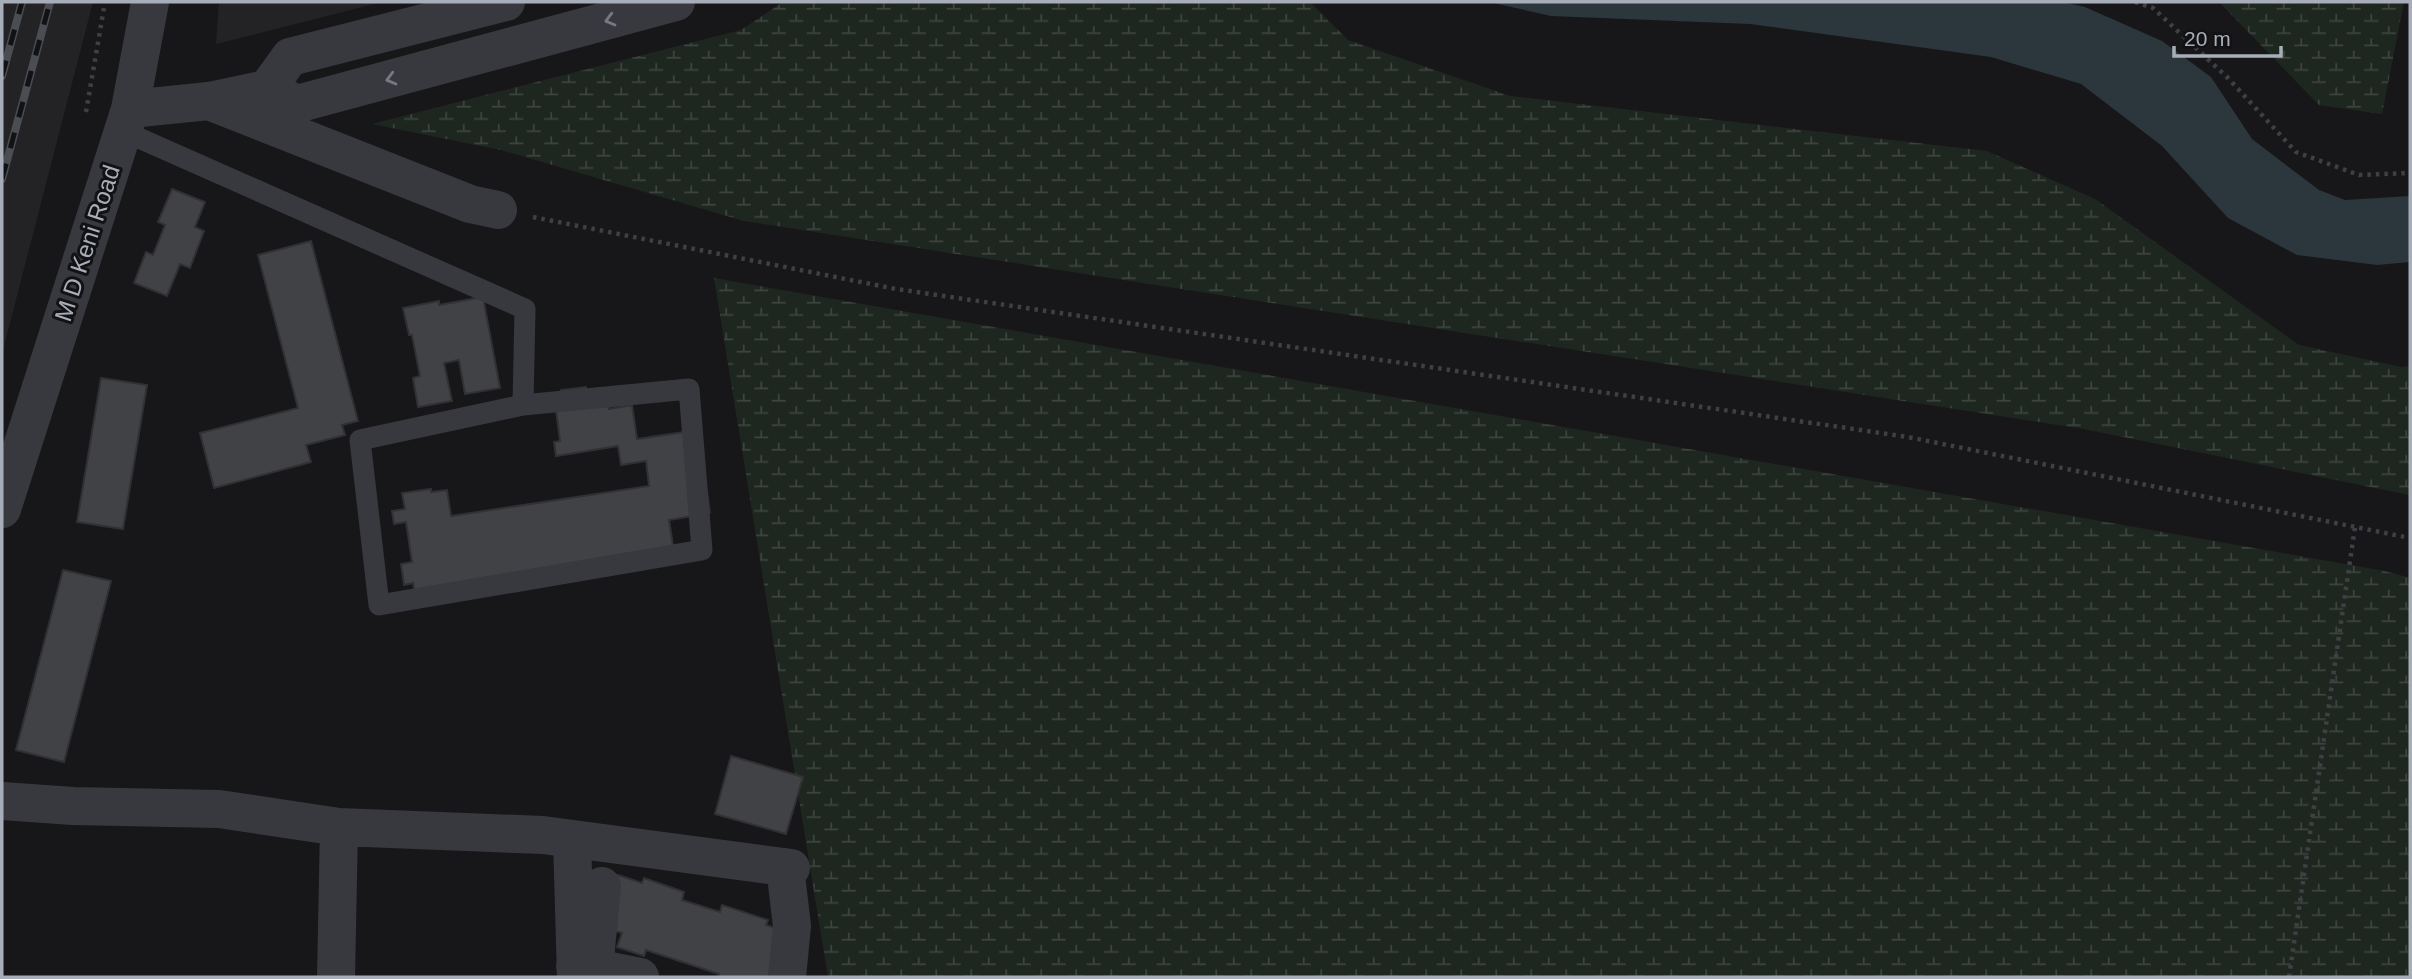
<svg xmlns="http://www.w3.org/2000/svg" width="2412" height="979" font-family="Arial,sans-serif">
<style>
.built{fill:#232326}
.wetland{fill:url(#wetland-marsh)}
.water{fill:#2c363d}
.building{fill:#414246;stroke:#313135;stroke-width:2}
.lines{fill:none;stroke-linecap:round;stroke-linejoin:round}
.path{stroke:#3e4045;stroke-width:4.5;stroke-dasharray:3.5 5;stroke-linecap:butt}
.service{stroke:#38393e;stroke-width:21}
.minor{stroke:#38393e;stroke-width:38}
.tertiary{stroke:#38393e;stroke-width:38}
.rail-casing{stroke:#4a4d53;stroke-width:8}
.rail{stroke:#121214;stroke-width:5;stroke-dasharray:16;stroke-linecap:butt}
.oneway{stroke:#767982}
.labels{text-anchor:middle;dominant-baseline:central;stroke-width:6;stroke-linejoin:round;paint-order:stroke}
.street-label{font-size:24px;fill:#a8aeb9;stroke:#121214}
</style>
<defs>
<pattern id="wetland-marsh" width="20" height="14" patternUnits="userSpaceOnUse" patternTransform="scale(1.75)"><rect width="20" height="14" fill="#1e271f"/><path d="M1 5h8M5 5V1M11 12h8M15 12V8" fill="none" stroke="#3c443d"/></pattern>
</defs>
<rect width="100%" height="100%" fill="#171719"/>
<path class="built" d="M2 2H93L2 354Z
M219 2H382L216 44Z"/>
<path class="wetland" d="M783 2H1310L1348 40 1510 96 1987 151 2095 199 2299 345 2401 367 2410 366V495L2084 429 744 221 501 150 372 124 741 30Z
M2219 2H2404L2382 114 2319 105Z
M714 278 2385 571 2410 578V977H828Z"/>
<path class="water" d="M1489 2H2063L2085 7 2162 41 2211 77 2252 139 2319 190 2345 200 2410 196V262L2377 265 2297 255 2228 218 2162 146 2081 84 1991 57 1750 24 1551 16Z"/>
<path class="building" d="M172 189 205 202 195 227 204 231 190 268 180 264 167 296 134 283 146 252 153 255 165 225 158 222Z
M311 241 358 421 342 425 345 435 306 445 311 462 214 488 200 433 298 408 258 255Z
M483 297 500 388 465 394 459 360 444 363 452 401 418 407 413 378 420 376 412 335H409L403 308 439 301V305Z
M101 378 147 385 123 529 77 522Z
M586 387 587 393 607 390 609 409 632 405 637 439 698 430 710 513 669 520 675 558 416 599 413 583 404 585 401 564 412 562 406 522 394 524 392 511 405 509 402 493 431 489V492L447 490 451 516 649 486 646 461 621 465 618 446 556 456 554 442 560 441 556 410 564 409 561 390Z
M63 570 111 581 64 762 16 750Z
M731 756 803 777 786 834 715 814Z
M618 875 642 883 644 878 684 892 682 900 720 912 722 905 768 920 766 925 784 931 768 977H718L719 974 646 950 644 956 617 947 622 933 608 929V905Z"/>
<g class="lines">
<path class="path" d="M2135 2 2153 8 2228 78 2296 152 2359 175 2410 173
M86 112 105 2
M533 217 896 289 1908 437 2410 538
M2289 977 2355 527"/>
<path class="service" d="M123 131 525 309 523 405 360 440 379 605 702 550 689 389 523 405"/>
<path class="minor" d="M209 101 470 204 498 210
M2 801 73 806 219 809 339 827 543 835 791 868
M572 839 576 977
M785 867 792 926 787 977
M595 959 602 886
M575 966 590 967 640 977
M336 977 339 827"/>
<path class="tertiary" d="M267 89 290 57 506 2
M130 109 209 101 267 89 297 104 676 2
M2 509 130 109 150 2"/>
<defs>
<path id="rail" d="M2 76 22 2
M2 179 50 2"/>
</defs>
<use href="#rail" class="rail-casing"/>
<use href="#rail" class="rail"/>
</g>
<defs><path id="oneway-chevron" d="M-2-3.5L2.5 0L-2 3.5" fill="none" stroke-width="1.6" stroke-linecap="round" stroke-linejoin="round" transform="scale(1.75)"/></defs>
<g class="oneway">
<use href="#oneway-chevron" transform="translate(610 20) rotate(165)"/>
<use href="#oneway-chevron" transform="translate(391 79) rotate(165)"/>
</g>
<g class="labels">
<g class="street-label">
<text transform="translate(87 243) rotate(-72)">M D Keni Road</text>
</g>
</g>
<rect width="2412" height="979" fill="none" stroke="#a8aeb9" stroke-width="7"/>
<path d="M2174 46v10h107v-10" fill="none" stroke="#a8aeb9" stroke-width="3.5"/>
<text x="2184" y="46" font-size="21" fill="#a8aeb9" stroke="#121214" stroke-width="5" paint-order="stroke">20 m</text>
</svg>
